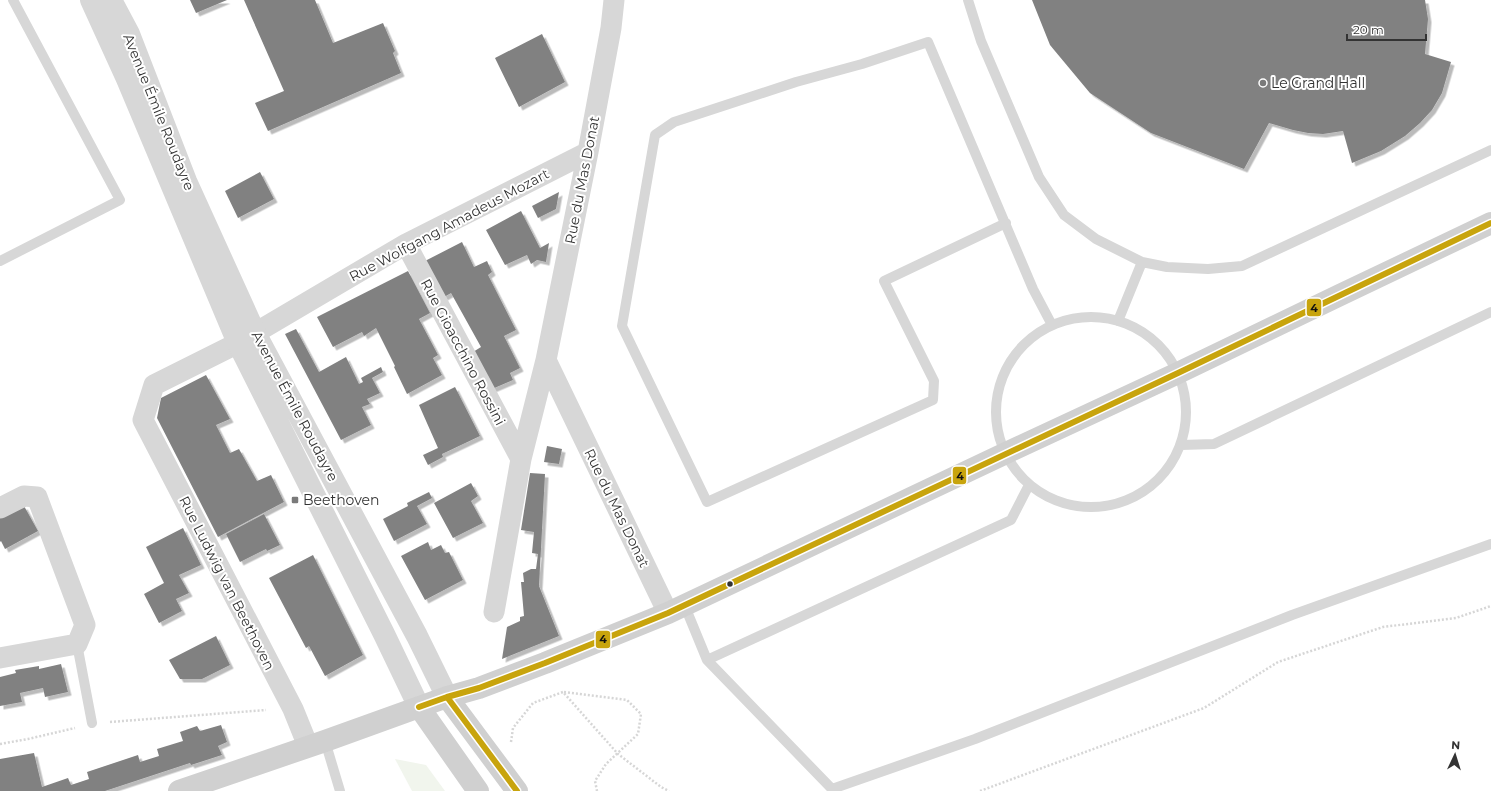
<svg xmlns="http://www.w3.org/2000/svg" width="1491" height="791" font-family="Montserrat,sans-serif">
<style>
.green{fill:#f1f5ed}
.building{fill:#818181;filter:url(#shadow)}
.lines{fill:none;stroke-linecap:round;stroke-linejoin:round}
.path{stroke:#d6d6d6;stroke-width:2.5;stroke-dasharray:2 2;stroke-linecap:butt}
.service{stroke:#d7d7d7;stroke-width:10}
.minor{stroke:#d7d7d7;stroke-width:21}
.tertiary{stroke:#d7d7d7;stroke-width:22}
.secondary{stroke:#d0d0d0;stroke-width:22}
.bus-1-casing{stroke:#fff;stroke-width:9}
.bus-1{stroke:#c8a40d;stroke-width:6}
.poi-dot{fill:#7a7a7a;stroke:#fff;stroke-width:1.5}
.bus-dot{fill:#333;stroke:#fff;stroke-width:1.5}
.labels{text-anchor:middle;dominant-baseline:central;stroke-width:4;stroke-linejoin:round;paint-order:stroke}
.poi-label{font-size:14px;fill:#333;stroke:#fff;text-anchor:start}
.street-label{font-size:14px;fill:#333;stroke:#fff}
.line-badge{stroke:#fff;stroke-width:1.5}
.pale-badge-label{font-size:11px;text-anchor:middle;font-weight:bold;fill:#111}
</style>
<defs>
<filter id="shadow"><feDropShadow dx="3.5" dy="3.5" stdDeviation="0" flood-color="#0004"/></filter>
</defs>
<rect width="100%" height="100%" fill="#fff"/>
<path class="green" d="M395 759 426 765 445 791H412Z"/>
<path class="building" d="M190 0H227L196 13Z
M244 0H315L333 43 383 23 395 51 393 53 401 73 268 131 255 103 284 91Z
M1032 0H1425L1428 19 1425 54 1451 62 1442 93 1432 110 1420 123 1405 136 1381 151 1352 163 1343 131 1323 134 1308 133 1293 130 1269 123 1244 169 1151 133 1090 93 1050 45Z
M542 34 565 82 519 107 495 58Z
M260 172 274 199 238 218 225 191Z
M559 192 556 209 538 218 532 206Z
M521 211 540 248 549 243 546 262 537 260 531 264 527 255 505 265 486 230Z
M462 242 474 267 487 261 492 272 488 275 516 330 504 336 520 368 510 373 513 380 492 389 473 352 481 347 451 293 444 297 425 261Z
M408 271 430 313 419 319 438 355 433 358 442 375 407 394 394 367 395 366 376 328 364 336 362 332 333 347 317 317Z
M296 329 319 372 346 357 359 384 363 382 361 378 381 367 383 372 372 378 380 393 367 399 370 404 362 407 371 425 341 440 285 334Z
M206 375 230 419 216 425 230 453 239 449 257 481 271 475 284 502 218 537 157 418 161 398Z
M455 387 480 436 442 454 443 457 428 465 423 455 438 448 419 405Z
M547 446 562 449 559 464 544 462Z
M530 473 545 474 539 586 559 636 502 659 507 627 520 621V617L524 616 521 582H524L523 573 531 569H536L538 554 532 553 534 532 521 530Z
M471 483 478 496 471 501 483 523 453 538 434 503Z
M429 492 432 498 417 506 427 524 394 541 383 519 408 506 407 503Z
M24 506 38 531 5 549 1 541 0 542V515Z
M264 514 280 545 267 551 266 549 240 562 226 534Z
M183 528 201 565 179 575 189 593 176 599 182 611 159 623 144 594 164 583 146 547Z
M428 542 431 550 441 545 445 553 449 552 463 580 425 600 401 556Z
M313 555 363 655 325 676 309 646 306 648 269 578Z
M216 636 230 665 202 679H180L169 660Z
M61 664 68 692 45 697 43 688 20 693 22 702 0 706V677L16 673 15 670 39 666V669Z
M221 725 227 742 218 746 222 755 191 765 190 763 105 791H0V759L34 753 42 787 68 778 71 785 89 779 87 772 138 755 140 762 159 756 157 749 183 741 180 732 197 726 200 731Z"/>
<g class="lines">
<path class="path" d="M564 692 627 700 641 714 638 734 606 764 595 781 597 791
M110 722 266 710
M511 742 513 728 533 703 563 692 618 754 661 787 669 791
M0 744 28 739 75 728
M980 791 1204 708 1278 662 1383 627 1456 618 1491 606"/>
<path class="service" d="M968 0 981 41 1039 177 1064 215 1096 239 1142 262 1167 267 1208 269 1242 266 1491 150
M1006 223 884 281 934 381 933 400 707 502 622 326 655 135 674 122 796 82 862 64 928 42 1033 289 1052 325
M0 261 120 200 13 0
M996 412a95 95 0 1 1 190 0a95 95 0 1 1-190 0Z
M1118 321 1142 262
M1181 445 1214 444 1491 312
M684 604 707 660 832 789 975 739 1292 615 1491 544
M77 644 92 723
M707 660 1011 520 1029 485
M325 741 340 791"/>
<path class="minor" d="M406 244 521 459
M546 360 668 613
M0 508 24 496 37 497 85 625 77 644 0 658
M494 612 521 459 546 360 588 152 611 28 614 0
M308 746 293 709 143 420 154 385 238 343 406 244 588 152"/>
<path class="tertiary" d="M91 0 127 79 238 343 384 634 419 707
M111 0 129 34 186 181 255 333 417 636 447 697"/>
<path class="secondary" d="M447 697 517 791
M419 707 478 791
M179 791 325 741 447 697 479 688 545 663 668 613 1004 454 1178 373 1340 295 1491 223"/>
<defs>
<path id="bus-1" d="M447 697 517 791
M419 707 447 697 479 688 545 663 668 613 1178 373 1491 223"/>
</defs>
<use href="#bus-1" class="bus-1-casing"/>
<use href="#bus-1" class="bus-1"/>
</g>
<g class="poi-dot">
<circle cx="1263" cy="83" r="4"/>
<rect x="291" y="496" width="8" height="8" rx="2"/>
</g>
<circle class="bus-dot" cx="730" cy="584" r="3.5"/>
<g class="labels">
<g class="poi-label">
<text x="1271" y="83">Le Grand Hall</text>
<text x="303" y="500">Beethoven</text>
</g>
<g class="street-label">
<text transform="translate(159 112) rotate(68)">Avenue Émile Roudayre</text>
<text transform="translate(582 180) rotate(-79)">Rue du Mas Donat</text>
<text transform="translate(449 225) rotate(-28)">Rue Wolfgang Amadeus Mozart</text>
<text transform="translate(463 352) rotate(62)">Rue Gioacchino Rossini</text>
<text transform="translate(295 406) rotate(62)">Avenue Émile Roudayre</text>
<text transform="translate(617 508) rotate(64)">Rue du Mas Donat</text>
<text transform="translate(227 583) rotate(63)">Rue Ludwig van Beethoven</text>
</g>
</g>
<g class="line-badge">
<rect x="1306" y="298" width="16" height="19" rx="4" fill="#c8a40d"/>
<rect x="952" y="466" width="15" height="19" rx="4" fill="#c8a40d"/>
<rect x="595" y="630" width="16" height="19" rx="4" fill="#c8a40d"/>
</g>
<g class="pale-badge-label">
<text x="1314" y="312">4</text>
<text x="960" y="480">4</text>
<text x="603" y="643">4</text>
</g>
<g transform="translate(1455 755) rotate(4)" stroke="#ffffff" stroke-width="3" paint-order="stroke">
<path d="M0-3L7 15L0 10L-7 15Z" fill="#333333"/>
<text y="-6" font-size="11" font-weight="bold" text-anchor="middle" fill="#333333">N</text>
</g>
<path d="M1347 34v6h79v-6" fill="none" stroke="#333333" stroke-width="2"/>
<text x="1353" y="34" font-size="12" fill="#333333" stroke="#ffffff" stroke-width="3" paint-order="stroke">20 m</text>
</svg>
